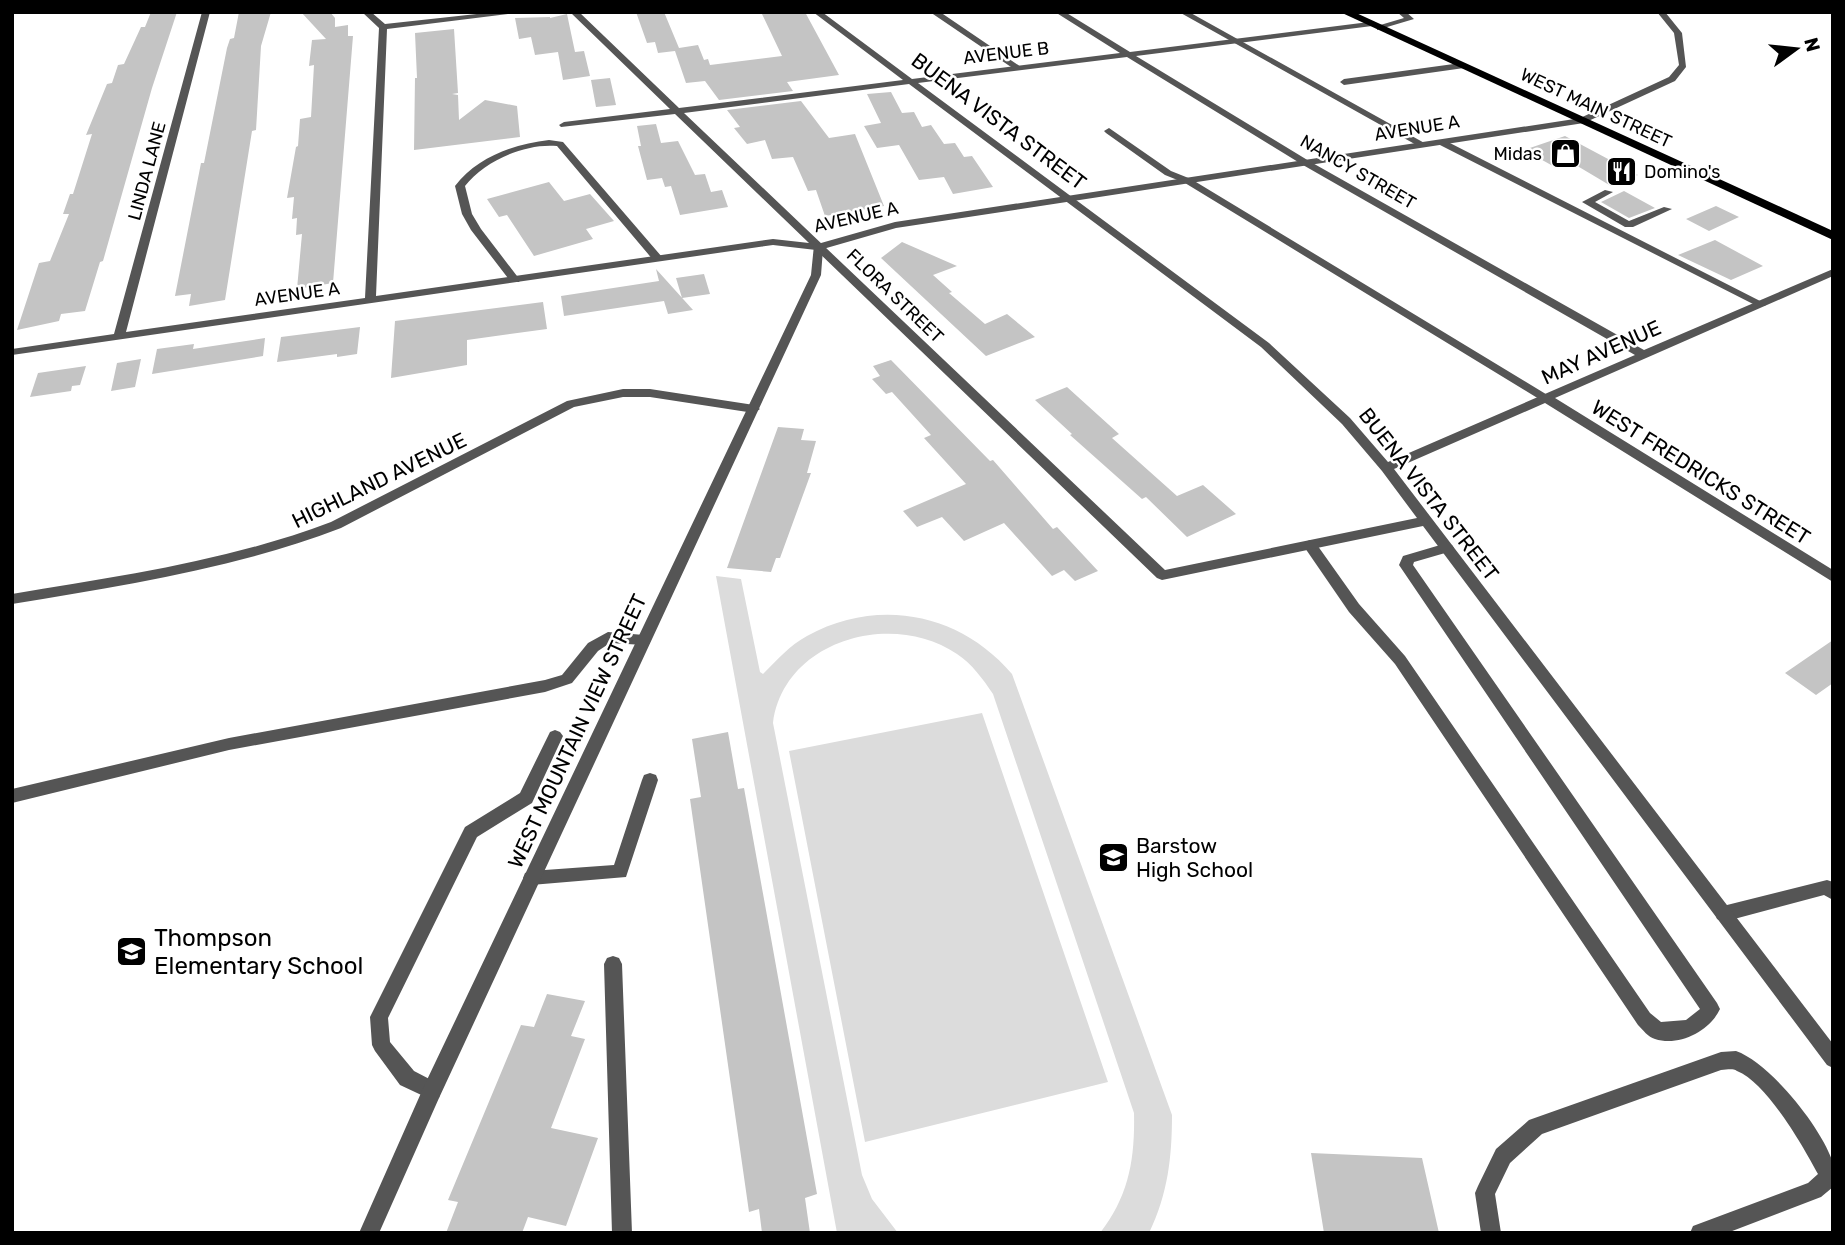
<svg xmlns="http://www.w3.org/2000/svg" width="1845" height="1245" font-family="Rubik,sans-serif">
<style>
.green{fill:#dcdcdc}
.building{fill:#c4c4c4}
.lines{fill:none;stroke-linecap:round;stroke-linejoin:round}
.service{fill:#555;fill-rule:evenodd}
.minor{fill:#555;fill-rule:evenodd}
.tertiary{fill:#555;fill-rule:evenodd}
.primary{fill:#000;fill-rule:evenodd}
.labels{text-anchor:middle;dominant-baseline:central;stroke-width:5;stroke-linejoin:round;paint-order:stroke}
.far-street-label{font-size:18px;fill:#000;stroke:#fff}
.far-poi-label{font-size:18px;fill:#000;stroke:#fff;text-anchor:end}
.street-label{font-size:21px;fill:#000;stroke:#fff}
.poi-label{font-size:21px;fill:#000;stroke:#fff;text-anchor:start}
.near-poi-label{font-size:24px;fill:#000;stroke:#fff;text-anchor:start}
</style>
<rect width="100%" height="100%" fill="#fff"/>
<path class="green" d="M716 576 741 579 760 672 763 674C777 660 790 645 807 636 878 597 960 613 1012 674L1172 1115C1172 1157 1168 1194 1149 1233H1100C1129 1196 1135 1159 1134 1113L993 694C983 679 972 664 957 654 892 610 784 640 773 723L862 1175 872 1199 898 1233H837Z
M982 713 1108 1082 865 1142 789 751Z"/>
<path class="building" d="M151 12H177L152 88 103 261 100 262 85 311 61 314 59 321 17 330 39 263 50 261 69 214H63L70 194H73L92 134 86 135 107 84 112 83 118 65 124 64 141 27H145Z
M239 12H271L261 46 256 130 252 131 225 300 189 306 191 294 175 296 201 163H204L227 48 230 39 234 38Z
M301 12H330L335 18V27L348 25V36H353L333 283 297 289 302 234 296 235 297 218 292 219 294 197 287 198 296 147 298 146 300 119 311 117 314 65 309 66 312 40 326 39Z
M636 12H664L679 48 698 45 704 60 708 59 710 65 782 56 761 12H805L839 75 787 82 793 91 719 100 705 81 686 83 675 51 658 53 655 42 647 43Z
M567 14 575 52 584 51 590 76 563 80 558 52 535 55 531 37 519 39 515 18 550 17 551 30 550 18Z
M454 29 458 93 452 94 458 95 459 120 485 100 517 106 520 137 414 150 415 78H417L415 33Z
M610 78 616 105 596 107 591 80Z
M891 92 902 113 914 112 922 127 931 125 944 144 955 143 964 157 972 156 993 187 953 194 944 177 919 180 899 145 877 148 864 126 881 123 867 94Z
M801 101 829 138 855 134 884 206 825 216 816 190 808 191 793 157 772 159 765 140 747 144 734 128 740 127 727 110Z
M656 124 661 143 678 141 695 175 705 174 711 192 722 190 728 207 680 215 671 186 665 187 662 178 647 180 638 146H641L637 126Z
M1565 136 1638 175 1611 186 1569 161 1553 166 1524 150Z
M549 182 564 201 590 194 614 221 586 229 593 239 534 256 507 215 499 217 487 199Z
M1624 191 1655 208 1629 218 1601 202Z
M1716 206 1739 217 1709 231 1686 219Z
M1715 240 1763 266 1731 280 1678 255Z
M902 242 957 266 933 275 952 292 949 293 985 324 1007 314 1035 337 986 356 881 258Z
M656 269 693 310 668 314 664 301 564 316 561 296 659 281Z
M704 274 710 294 682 298 676 278Z
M543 302 547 329 467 340V365L391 378 395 321Z
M360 327 357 354 337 357V354L277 362 281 337Z
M265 338 263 356 152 374 157 349 194 344 193 349Z
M141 359 135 387 111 391 117 363Z
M891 360 990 461 993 460 1053 529 1057 527 1098 571 1075 581 1064 570 1052 576 1004 523 964 541 942 517 917 527 903 511 966 484 924 438 931 435 892 392 886 394 872 379 880 376 873 366Z
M86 366 80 385 72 386 71 391 30 397 38 373Z
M1067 387 1119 434 1112 438 1177 496 1203 485 1236 514 1187 537 1146 497 1142 499 1070 435 1072 434 1035 400Z
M778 427 804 429 801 440 816 441 807 473H811L780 558H776L771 572 727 568Z
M1833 640V683L1816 695 1785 673Z
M728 732 738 789 744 788 817 1194 805 1198 810 1233H762L759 1209 749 1212 690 799 701 797 692 739Z
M547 994 585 1001 571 1036 585 1039 551 1128 598 1138 566 1226 528 1217 522 1233H446L458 1202 448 1200 521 1025 534 1027Z
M1311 1153 1422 1158 1439 1233H1324Z"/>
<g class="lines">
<path class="service" d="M930 12H940L1021 67 1014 69Z
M1179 12H1189L1428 145 1420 147Z
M1397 12H1406L1414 19 1377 30V26L1404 18Z
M1461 63 1464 64V68L1344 85 1340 82 1344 79Z
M1109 128 1171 171 1191 179 1554 399 1548 403 1544 402 1185 183 1165 175 1106 133 1104 131Z
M549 140 563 142 662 257V261H654L557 146C525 143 484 161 465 186L472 214 481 229 520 280 519 282H511L471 230 462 214 455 186C477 157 514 144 549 140Z
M1438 140H1444L1766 304 1765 306H1757L1438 144Z
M1605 190 1613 192 1595 202 1629 221 1664 207 1672 209 1633 227H1625L1582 202Z
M1310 540 1315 542 1359 604 1405 656 1650 1013 1661 1022 1686 1020 1700 1009 1399 565 1403 556 1447 543 1452 545 1454 548 1452 551 1414 562 1413 565 1717 1003 1720 1009C1710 1031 1679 1047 1655 1039 1648 1037 1643 1030 1638 1025L1395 664 1349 612 1305 548 1303 545 1305 542Z
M608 632 644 635 649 636 651 640 649 644 644 645 610 643 598 651 572 683 545 692 229 750 12 803V789L229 738 545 680 562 675 588 643Z
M555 730 560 732 563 736 532 803 477 837 388 1018 390 1042 414 1071 439 1084 441 1091 439 1098 432 1100 400 1085 375 1051 372 1045 370 1017 465 827 520 793 550 732Z
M650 773 656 775 658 780 626 877 531 885 525 883 523 878 525 873 531 871 614 865 642 780 644 775Z
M1827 880 1833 882V900L1824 895 1723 922 1717 919 1715 914 1717 909 1723 906Z
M613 956 619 958 622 964 632 1233H612L604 964 607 958Z
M1736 1051C1770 1063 1820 1126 1832 1160 1835 1168 1833 1179 1833 1187L1821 1197 1727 1233H1690L1693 1226 1808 1183 1818 1174C1803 1146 1767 1083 1737 1071 1732 1068 1727 1070 1721 1070L1542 1134 1510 1163 1495 1194 1501 1233H1481L1475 1193 1478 1186 1496 1149 1529 1120 1721 1052Z"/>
<path class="minor" d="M202 12H210L126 332 365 298 379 28 362 12H371L385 24 495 12H523L387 29 376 296 773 239 809 243 675 114 561 127 559 125 564 122 670 109 570 12H579L679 108 903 80 813 12H822L912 79 1120 53 1055 12H1065L1130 52 1369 22 1373 24 1372 26 1136 56 1309 161 1644 350 1833 269V276L1555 398 1833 570V582L1545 403 1394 469 1833 1044V1068L1827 1065 1423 526 1162 580 1157 578 816 250 773 245 12 355V349L114 334ZM1127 57 1303 165 1635 355 1388 462 1350 418 1269 343 918 83ZM909 84 1261 347 1342 424 1382 471 1417 518 1165 570 684 113Z
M1657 12H1665L1682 33 1686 67 1675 81 1584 123H1578V119L1669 77 1679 65 1674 33Z
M623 389H650L754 405 760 409 754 413 650 397H623L574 407 341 528C234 569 124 585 12 604V594C121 576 228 561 331 522L567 401Z"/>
<path class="tertiary" d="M1581 118 1584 119V123L896 228 823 249 821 275 439 1098 379 1233H359L425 1084 811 275 814 245 895 222Z"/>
<path class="primary" d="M1340 12H1354L1833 231V240Z"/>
</g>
<defs>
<symbol id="shop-square" viewBox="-11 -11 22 22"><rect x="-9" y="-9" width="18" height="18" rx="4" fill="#000" stroke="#fff"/><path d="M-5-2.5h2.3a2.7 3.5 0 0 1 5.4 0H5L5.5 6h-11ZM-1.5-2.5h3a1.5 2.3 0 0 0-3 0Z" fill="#fff"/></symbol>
<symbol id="restaurant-square" viewBox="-11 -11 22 22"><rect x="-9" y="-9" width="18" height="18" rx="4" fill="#000" stroke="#fff"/><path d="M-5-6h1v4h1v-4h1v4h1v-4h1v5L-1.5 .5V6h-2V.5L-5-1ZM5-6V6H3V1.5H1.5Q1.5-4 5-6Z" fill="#fff"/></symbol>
<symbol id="school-square" viewBox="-11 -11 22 22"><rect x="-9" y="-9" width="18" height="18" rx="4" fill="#000" stroke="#fff"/><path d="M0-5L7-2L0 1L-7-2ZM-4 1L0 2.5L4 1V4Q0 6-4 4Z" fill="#fff"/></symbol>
</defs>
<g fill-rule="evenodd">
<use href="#shop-square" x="1548" y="136" width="35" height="35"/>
<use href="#restaurant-square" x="1604" y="154" width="35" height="35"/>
<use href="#school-square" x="1096" y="840" width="35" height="35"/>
<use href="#school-square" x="114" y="934" width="35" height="35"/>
</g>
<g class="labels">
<g class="far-street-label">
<text transform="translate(1006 53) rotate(-7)">AVENUE B</text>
<text transform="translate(1596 108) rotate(25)">WEST MAIN STREET</text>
<text transform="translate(1417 128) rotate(-9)">AVENUE A</text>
<text transform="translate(147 171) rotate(-75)">LINDA LANE</text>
<text transform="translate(1358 172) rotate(30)">NANCY STREET</text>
<text transform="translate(856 217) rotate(-13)">AVENUE A</text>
<text transform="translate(297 294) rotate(-8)">AVENUE A</text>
<text transform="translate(895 296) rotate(44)">FLORA STREET</text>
</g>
<g class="far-poi-label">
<text x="1542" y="154">Midas</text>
<text x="1644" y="172" text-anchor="start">Domino's</text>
</g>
<g class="street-label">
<text transform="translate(999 121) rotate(37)">BUENA VISTA STREET</text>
<text transform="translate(1601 352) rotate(-24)">MAY AVENUE</text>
<text transform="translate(1701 472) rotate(32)">WEST FREDRICKS STREET</text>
<text transform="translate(379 480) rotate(-26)">HIGHLAND AVENUE</text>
<text transform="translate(1429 494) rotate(52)">BUENA VISTA STREET</text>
<text transform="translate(577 731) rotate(-65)">WEST MOUNTAIN VIEW STREET</text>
</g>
<g class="poi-label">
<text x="1136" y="845">Barstow<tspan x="1136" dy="24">High School</tspan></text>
</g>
<g class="near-poi-label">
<text x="154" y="938">Thompson<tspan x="154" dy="28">Elementary School</tspan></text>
</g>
</g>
<rect width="1845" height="1245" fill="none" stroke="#000000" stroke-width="28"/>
<g transform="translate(1796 49) rotate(75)" stroke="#ffffff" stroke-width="5" paint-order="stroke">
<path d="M0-5L12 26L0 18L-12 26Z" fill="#000000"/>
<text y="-10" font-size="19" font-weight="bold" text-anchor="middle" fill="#000000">N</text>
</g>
</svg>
